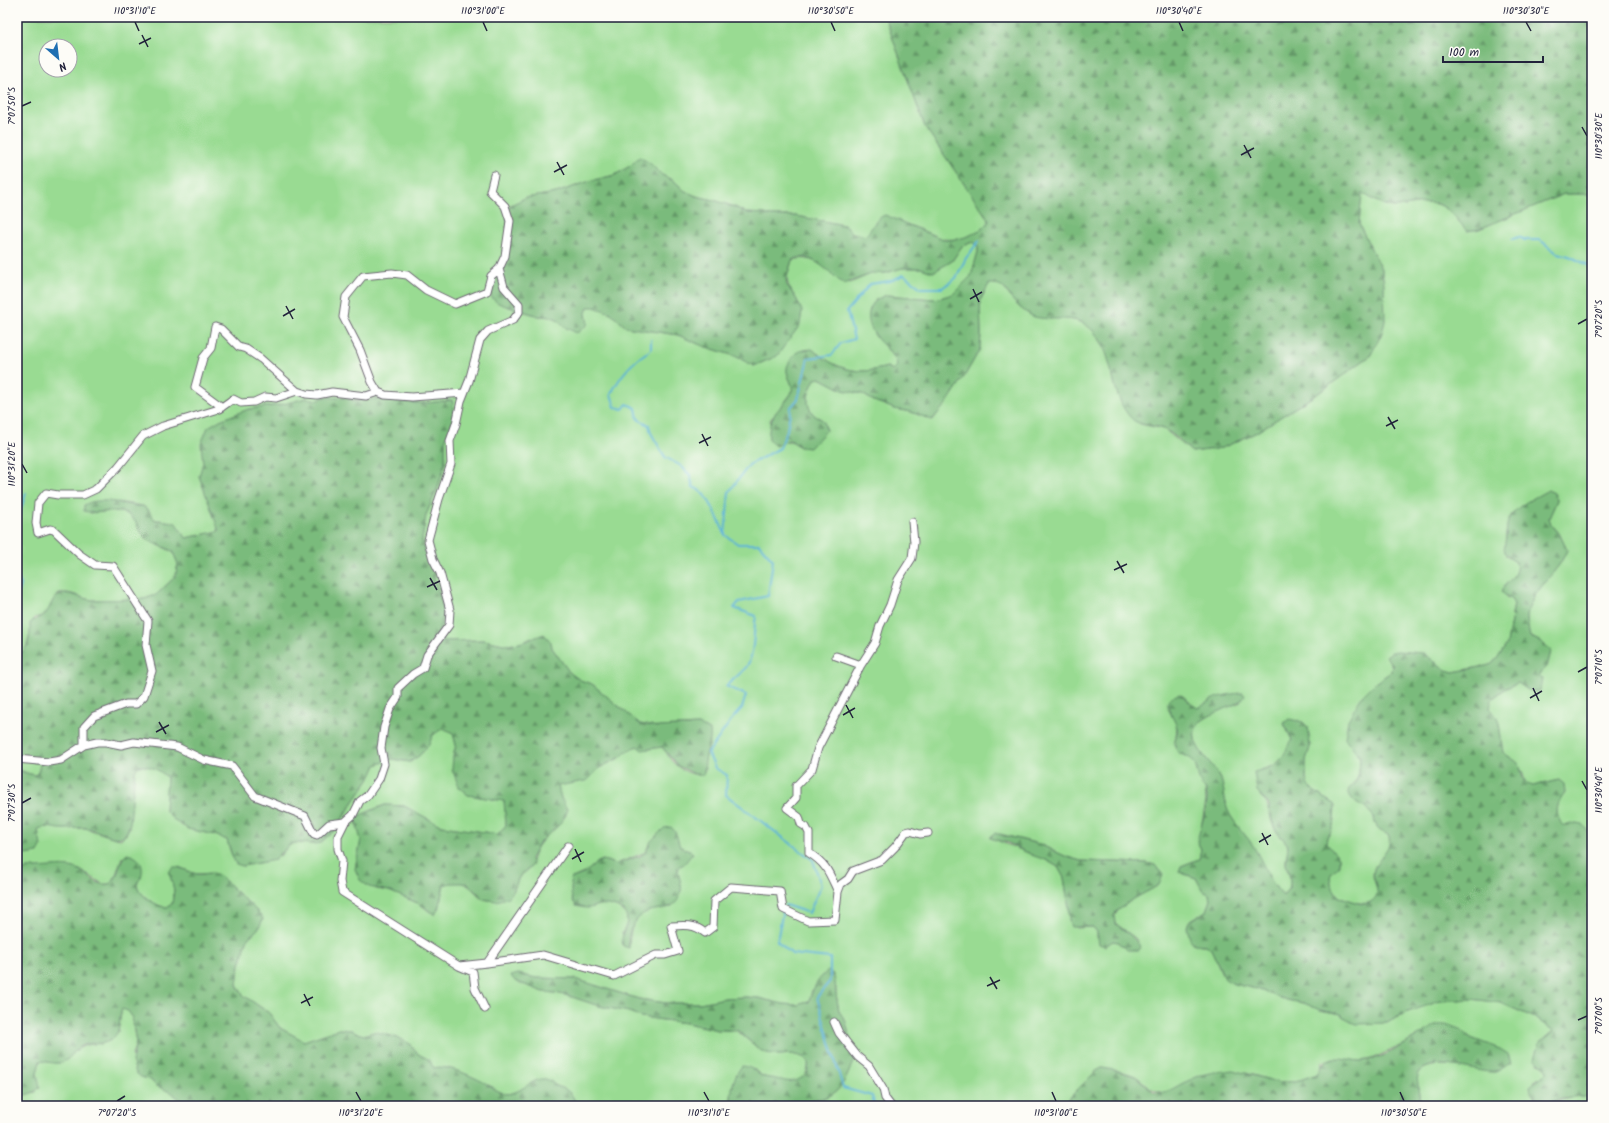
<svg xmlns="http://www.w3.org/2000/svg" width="1609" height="1123" font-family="Kalam,sans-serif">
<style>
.green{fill:#99db92;stroke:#5e7e66;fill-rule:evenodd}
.forest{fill:url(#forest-firs);stroke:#4e6e5c}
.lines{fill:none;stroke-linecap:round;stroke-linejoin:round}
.stream{stroke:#58b2d6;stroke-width:2}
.minor-casing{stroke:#6d6872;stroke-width:9}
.minor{stroke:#fff;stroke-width:7}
.ticks{fill:none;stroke:#22223b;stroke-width:1.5}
.neatline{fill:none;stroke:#22223b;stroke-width:1.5}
.ticks-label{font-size:10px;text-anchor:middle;fill:#22223b}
</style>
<defs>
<pattern id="forest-firs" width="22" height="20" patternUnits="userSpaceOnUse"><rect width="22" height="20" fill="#7abb7c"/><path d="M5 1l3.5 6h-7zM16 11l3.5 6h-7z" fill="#649867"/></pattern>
</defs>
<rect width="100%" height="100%" fill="#fdfcf7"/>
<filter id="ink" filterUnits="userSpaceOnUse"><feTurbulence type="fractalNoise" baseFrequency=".025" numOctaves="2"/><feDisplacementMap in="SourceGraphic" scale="8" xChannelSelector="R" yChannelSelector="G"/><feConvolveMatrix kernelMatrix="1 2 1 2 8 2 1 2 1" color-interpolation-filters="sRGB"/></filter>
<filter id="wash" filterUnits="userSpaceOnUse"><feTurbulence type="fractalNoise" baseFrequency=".012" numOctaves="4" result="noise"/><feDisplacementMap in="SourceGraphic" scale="16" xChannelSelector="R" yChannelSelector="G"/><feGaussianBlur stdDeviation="0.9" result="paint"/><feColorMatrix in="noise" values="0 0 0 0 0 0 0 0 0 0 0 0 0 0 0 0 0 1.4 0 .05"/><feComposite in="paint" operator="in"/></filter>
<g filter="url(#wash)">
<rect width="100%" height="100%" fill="#f7ebd8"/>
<path class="green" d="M17 17H885L925 127 988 219 990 222C974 237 955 244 934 236 927 234 921 229 914 227 903 223 887 223 875 222L871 231 866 236 853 233 844 225 796 216H771L765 214 746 213 735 207 714 200 696 196 685 191 674 181 662 175 650 163 639 158 630 166 615 175 590 181 556 193 525 198 507 207 509 307 539 316 552 317 557 319 566 328 586 313 588 307 594 306 611 313 626 327 678 335 703 346 735 356 754 366 777 356 797 300C785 281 785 282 792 261 810 251 835 274 850 283L871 274 886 273 902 268H921L933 272 952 261 962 246 973 242 978 246V252L971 276 953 294 940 298 933 299 887 295 875 300 885 347 897 360V366L893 370 887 367C856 376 836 369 812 349L787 373 793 388 791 394 770 420 776 446C788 441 789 438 800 447L826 431 824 422C822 418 817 418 814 415 803 403 809 391 815 379L820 378 843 390 862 394 874 401 895 409 911 412 933 420 964 377 980 349 981 334 980 301 989 283C1003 283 1004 289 1012 299 1016 305 1025 312 1031 315 1034 318 1041 317 1046 317 1076 320 1088 317 1104 347L1140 424 1164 429 1192 452 1222 448 1255 433 1320 392 1370 356 1382 333V271L1359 224 1362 192C1373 199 1384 207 1396 207 1411 206 1425 200 1440 205 1451 210 1459 222 1467 231L1479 229 1564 194H1592V878L1588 870 1587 858 1589 846 1576 823 1563 827C1554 813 1556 805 1565 793L1559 780 1533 786 1527 785C1524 780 1524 776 1522 772 1518 762 1512 758 1503 753 1497 733 1505 727 1490 708L1492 699 1506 688 1518 683C1526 688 1530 694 1540 690L1538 675 1547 667 1551 651 1542 642 1530 637C1529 631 1527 624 1527 618 1528 596 1550 579 1561 562 1563 558 1565 554 1567 550L1559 533 1551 524 1549 518 1557 500 1554 493 1548 491C1534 499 1509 508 1507 527 1505 536 1506 546 1506 556L1516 562C1519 574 1512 578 1504 586L1506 597 1511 599 1514 604 1507 644 1500 655 1492 664 1486 666 1453 672 1446 670 1423 653H1411L1390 660 1392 666 1391 672 1375 683 1345 738 1360 757C1359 768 1361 777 1352 785L1354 801 1365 806 1374 817 1375 823 1378 828 1389 836C1393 852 1374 859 1373 875 1373 883 1382 892 1375 899 1365 909 1351 899 1339 897 1331 886 1324 874 1339 866V857L1326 844 1327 837C1335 830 1334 816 1335 805L1315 792 1308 785 1306 779V760L1310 747 1308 727 1303 722 1284 724 1292 740C1282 758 1281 765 1260 770V796C1272 805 1268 817 1275 829 1278 835 1286 840 1288 846 1289 851 1286 854 1286 859 1285 868 1292 877 1290 886 1289 889 1285 893 1283 896 1269 882 1263 862 1252 845 1245 835 1236 826 1230 815 1224 804 1225 792 1221 780 1215 763 1191 751 1195 730 1197 718 1230 706 1241 702L1227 695 1197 708 1183 696 1168 708C1177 725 1179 725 1174 744L1181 754 1192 759 1195 764 1201 784 1205 788 1206 801 1198 843 1201 849 1199 859 1181 866 1179 872 1196 878 1203 891 1209 894 1210 900 1206 911 1189 921 1187 927 1200 945H1206L1211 949 1222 974 1234 984 1257 989 1286 1000 1304 1003 1320 1010 1341 1014 1351 1022 1387 1023 1405 1013 1440 1001 1472 999 1501 1003 1535 1018 1554 1031 1540 1043 1538 1063 1544 1065 1548 1070 1545 1076 1534 1081 1550 1103C1564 1098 1578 1099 1592 1093V1106H1498L1493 1105 1485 1106H1421C1420 1100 1416 1079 1418 1075 1426 1056 1480 1070 1495 1072L1480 1042 1471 1038 1458 1028 1418 1036 1403 1045 1371 1059 1361 1061 1333 1058 1323 1062 1317 1074 1300 1080 1281 1083 1246 1073 1170 1090 1165 1093C1146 1090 1146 1081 1133 1075 1123 1071 1112 1070 1102 1068L1073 1094 1064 1106H803C813 1096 819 1101 829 1096 847 1087 850 1066 858 1050L850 1040 846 1022 839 1011 836 994V987L812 990 809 1002 796 1005 782 1004 759 998 746 997 725 998 700 1003H666L639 999 575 979 536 978 518 974 515 981 544 992 555 993 569 996 599 1006 629 1012 641 1017 686 1023 718 1030 737 1031 760 1050 767 1053 779 1055 792 1054 803 1057 808 1061C810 1072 802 1082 790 1083 787 1083 768 1078 765 1077 761 1076 757 1072 754 1069L731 1096V1106H576C575 1097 567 1089 559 1087 553 1086 550 1080 543 1080 531 1079 516 1098 503 1093 497 1091 492 1087 486 1084 475 1078 447 1064 434 1068L427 1059 418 1054 410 1044 398 1038 374 1032 363 1035 351 1030 339 1029 304 1041 280 1028 269 1013 243 995 237 984 239 968 246 944 248 938 258 929 263 919 260 914 219 875 213 873 196 874 179 867 173 884 174 890 172 905C170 905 168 907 166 907 159 908 140 895 138 888 136 883 139 880 141 876L122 857 114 880 109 884H103L80 870 28 868 17 882V845L19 852 38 834V828L45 826 64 829 85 828 115 838 121 839 129 829 133 779 135 771 138 766C150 765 158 769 167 777L165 810 188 829 215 835 227 840C230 850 232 862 243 866L280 856 288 846 294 843 313 844 320 843 335 830 371 776 376 765 392 759 410 762 420 755 428 746 433 735 442 727 453 733 456 745 453 757 459 787 468 795 505 801 506 825 498 834 442 826 404 806 385 805 379 807 363 814 356 822 361 840 356 863 357 875 376 889 389 891 420 904 430 912 438 909 444 885C471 873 474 900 489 900 496 900 506 895 513 892L519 877 529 869 537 847 545 837 559 825 561 798 557 786 591 777 599 768 621 757 626 752 637 746 648 749 662 747C666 751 668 756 671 760 678 769 692 776 703 775L705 769 704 763 710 742 699 725 658 727 640 724 592 684 580 680 570 673 552 648 551 642 531 638 520 643 508 645 484 640 444 641 437 636 443 616 442 603 434 579V572L424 551 422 540 426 515 438 487 445 465V441L453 421 454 409 452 400 427 403H414L377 399 364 401 345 398 324 397 319 400 306 398 280 405 249 409 220 420 199 476 220 531 186 538C183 535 182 531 179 528 172 521 163 520 155 520L148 510 143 506 118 502 90 513 115 511 128 514 137 523 146 539 173 552 178 564 175 577 156 595 144 599 92 600C83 599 70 591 61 593 52 596 52 607 46 613 43 616 38 617 34 618L26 649 17 657ZM46 46H70V70H46ZM1000 834 1039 844 1067 857 1081 861 1147 863 1155 865 1159 885C1144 894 1124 901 1114 916L1115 923 1135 938 1138 942 1122 946 1119 942 1097 938V932L1093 927 1077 928 1069 915V908L1064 878 1058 867 1046 860 991 838ZM656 837 678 843 681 848 688 849 678 867V873L681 885 671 907C663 909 652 909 645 912 632 918 629 935 629 948L622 933C624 930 627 925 627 921 628 909 608 903 599 904 598 904 594 907 593 907L571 890 572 884 570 879 588 871 598 862 603 860 616 864 646 852 648 846Z
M17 757 40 763 39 770 36 775 30 774 17 769Z
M122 1008 128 1011 131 1015 136 1043 132 1055 141 1077 151 1080 155 1085 172 1093 188 1106H17V1096L36 1092 37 1073 40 1061 59 1063C74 1052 82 1042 102 1044L118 1032Z"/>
<path class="forest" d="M885 17H1592V194H1564L1479 229 1467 231C1459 222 1451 210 1440 205 1425 200 1411 206 1396 207 1384 207 1373 199 1362 193L1359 224 1382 271 1384 283 1385 321 1382 333 1370 356 1320 392 1255 433 1222 448 1192 452C1184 445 1174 434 1164 429 1153 424 1138 427 1130 417 1106 390 1117 340 1081 322 1069 316 1041 322 1030 315 1024 311 1016 305 1012 299 1005 289 1003 283 989 284L980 301 981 334 980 349 964 377 947 403 932 420 911 412 895 409 874 401 862 394 843 390 820 378 815 379C809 391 803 403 814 415 817 418 822 418 824 422L826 431 810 448 800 447 792 441 789 440 776 446C769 442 768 439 769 431 771 411 782 409 791 394 796 384 785 377 787 368 787 365 790 362 791 359 796 350 802 350 812 349 836 369 856 376 887 367L893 370 897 366C896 353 883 347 876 337 864 320 866 301 887 295L933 299 940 298 953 294 971 276 978 252V246L973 242 962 246 952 261 933 272 921 268H902L886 273 871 274 844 284C829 274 812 250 792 260L786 279 787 285 797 300 802 311 800 325 777 356 754 366 735 356 703 346 678 335 626 327 611 313 594 307H588L586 313 588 324 577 333 566 328 557 319 552 317 539 316 509 307 498 303 491 297V289L509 248 507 207 525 198 556 193 590 181 615 175 630 166 639 157 650 163 662 175 674 181 685 191 696 196 714 200 735 207 746 213 765 214 771 216H796L844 225 853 233 865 236C873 229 874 219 885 215L945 240C963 240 977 234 989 222L988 219 925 127Z
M324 397 345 398 357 401 377 399 414 403H427L452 400 454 409 453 421 445 441V465L438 487 426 515 422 540 424 551 434 572V579L442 603 443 616 437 636 444 641 484 640 508 645 520 643 544 634 551 642 552 648 570 673 580 680 592 684 640 724 658 727 699 725 710 730C712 741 706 751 705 762 704 767 705 770 703 775H697L678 766 662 747 642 750 637 746 626 752 621 757 599 768 591 777 585 781 558 786 561 798 567 809 566 815 559 825 540 842 531 859 533 865 519 877 513 892 508 897 503 899 496 901 483 899 470 886 464 883H450L444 885 438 909 435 915 420 904 389 891 369 887 360 880 355 869 361 840 356 822 358 816 385 805 404 806 442 826 498 834 506 825 504 801 468 795 459 787 452 769 453 757 456 745 453 733 443 728 433 735 428 746 420 755 410 762 392 759 376 765 371 776 342 819 335 830 320 843 313 844 300 843H294L288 846 275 860 243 866 236 864 233 858 227 840 215 835 188 829 176 822 165 810 167 777C158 769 150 765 138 766L135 771 130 823 126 835C114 842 103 832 91 829 82 826 74 829 66 829 55 830 50 825 38 829L41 846 38 853 26 855 19 852 17 845V770L30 774 36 775 39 770 40 763 17 757V657C30 646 30 639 30 623 35 618 42 618 46 613 50 609 51 601 56 597 65 588 81 599 92 600L144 599 156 595 175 577 178 564 173 552C165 546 153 545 146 538 136 529 137 515 121 512 109 509 97 515 84 511V505C103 495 123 506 143 506L148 510 155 520 175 522 186 538 219 531 199 476 203 463 201 444 208 427 220 420 249 409 280 405 306 398 319 400Z
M1548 490 1554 493 1557 500 1549 518 1551 524 1559 533 1567 550C1565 554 1563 558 1561 562 1550 579 1528 596 1527 618 1527 624 1529 631 1530 637L1542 642 1551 651 1547 667 1538 675 1542 679 1540 690C1530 694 1526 688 1518 683L1506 688 1492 699 1490 708 1497 717 1499 723 1503 753 1519 763 1523 779 1527 784 1533 786 1559 780 1564 784 1565 793C1556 805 1554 813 1563 826L1576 823 1582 824 1590 834C1589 848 1583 866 1592 878V1093L1585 1097 1560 1099 1544 1104C1535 1100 1531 1096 1530 1086 1536 1080 1544 1078 1548 1070 1544 1065 1539 1063 1535 1058L1540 1043 1554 1031 1535 1018 1501 1003 1472 999 1440 1001 1405 1013 1387 1023 1357 1024 1351 1022 1341 1014 1320 1010 1304 1003 1286 1000 1257 989 1234 984 1225 979 1211 949 1206 945 1194 944 1190 939 1187 927 1189 922 1206 911 1210 900 1209 894 1203 891 1196 878 1179 872 1181 866 1199 859 1201 849 1198 843V837C1201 825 1211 800 1205 788 1204 787 1202 786 1201 784 1197 777 1198 767 1193 761 1189 755 1179 756 1176 749 1172 741 1179 735 1177 728 1175 718 1162 706 1171 697L1180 694 1197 708C1203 706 1206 703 1211 700 1219 696 1235 693 1243 693L1245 696C1236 709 1200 714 1195 729 1190 748 1215 764 1221 779 1225 791 1224 803 1230 815 1236 825 1245 834 1252 844 1263 861 1269 882 1283 896L1290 886V876L1286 864 1288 845 1275 829 1269 811V805L1257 791 1254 772C1260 770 1267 769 1273 766 1282 762 1287 748 1292 740L1284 723 1289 719 1303 722 1308 727 1310 747 1306 760V779L1308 785 1315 792 1335 805C1334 816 1335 830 1327 837L1326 843 1339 857V867C1324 874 1331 886 1339 897 1346 898 1358 904 1364 904 1370 904 1379 897 1377 890 1376 883 1372 876 1374 869 1378 856 1392 850 1389 836L1378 828 1375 823 1374 817 1365 807 1354 801 1350 796 1348 790 1357 780 1359 774 1360 758 1345 738 1348 720 1362 696 1375 683 1391 672 1392 666 1386 656 1392 652 1398 651 1423 653 1446 670 1453 672 1486 666 1492 664 1500 655 1507 644 1514 604 1511 599 1501 592C1506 581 1519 576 1516 562 1503 554 1503 553 1506 537 1507 531 1506 525 1509 519 1516 505 1535 498 1548 490Z
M671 827C679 834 677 844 681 847 684 849 690 850 693 853L684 864 678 867C677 875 683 884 681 891 677 912 661 907 647 912 639 914 630 928 629 936 628 940 629 944 629 948L623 946C620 932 626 931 627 921 628 908 610 904 600 905 596 905 593 908 588 908 584 908 580 907 576 906 567 893 574 889 570 879L583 874 598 862 603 860 616 864 640 856 646 852 651 841 664 828Z
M994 833 1039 844 1067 857 1081 861 1147 863 1155 865 1163 875 1159 885 1132 900 1117 911 1114 916 1115 923C1124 931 1135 936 1141 948L1139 950H1127L1119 942 1113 941 1105 946 1099 944 1097 932 1093 927H1071L1069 921V908L1064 878 1058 867 1046 860 1034 856 1008 843 990 838Z
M127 854C139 856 145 865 141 877 139 881 136 883 138 888 140 895 159 908 166 907 168 907 170 905 172 904L174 890 169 872 173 867C182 867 188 872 197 874 206 875 210 871 219 875L260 914 263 919 258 929 248 938 246 944 239 968 237 985 243 995 269 1013 280 1028 304 1041 339 1029 351 1030 363 1035 374 1032 381 1033 398 1038 410 1044 418 1054 428 1059 434 1068C447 1064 474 1077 487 1084 492 1087 497 1091 503 1093 518 1098 531 1077 546 1079 552 1080 554 1086 559 1087 569 1089 574 1096 576 1106H188L172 1093 155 1085 151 1080 141 1077 136 1073 132 1061 136 1043 133 1022 131 1015 128 1011 122 1009C119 1015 120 1028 117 1033 108 1048 97 1041 84 1045 74 1048 70 1062 59 1063 53 1064 46 1061 40 1061L37 1073 40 1087C34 1094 26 1095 17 1096V882C20 876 19 872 28 868 43 869 60 864 75 868 86 871 99 890 111 883 120 877 117 861 127 854Z
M828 971 833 974 835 980 836 994 839 1011 846 1022 850 1040 858 1050C850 1066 847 1087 829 1096 819 1101 813 1096 803 1106H731C731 1091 732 1078 742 1066 754 1067 755 1073 764 1077 767 1078 772 1078 776 1079 786 1081 793 1084 803 1077 808 1073 809 1068 808 1061L803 1057 792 1054 779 1055 767 1053 760 1050 737 1030H718L686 1023 641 1017 629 1012 599 1006 569 996 555 993 544 992 515 981 511 976 518 974 536 978 575 979 639 999 666 1003H700L725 998 746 997 758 998 783 1004 796 1005 809 1002C812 990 817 979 828 971Z
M1435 1025H1445L1458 1028 1471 1038 1500 1049 1508 1054 1511 1063C1506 1065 1500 1071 1495 1072 1479 1074 1427 1053 1418 1075 1416 1079 1420 1100 1421 1106H1064L1073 1094 1096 1071 1102 1068 1114 1070 1135 1076 1154 1092 1165 1093 1183 1083 1201 1075 1214 1072 1233 1070 1281 1083 1300 1080 1317 1074C1322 1067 1323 1062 1331 1059 1340 1056 1353 1061 1362 1061 1386 1059 1415 1038 1435 1025Z"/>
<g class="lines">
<path class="stream" d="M1512 239 1519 237 1525 240H1540L1557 253 1569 256 1588 265 1592 271
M651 340V350C633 360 620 376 611 394L615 407 623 409 627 404 636 408 638 419 649 425 651 433 665 457 681 466 690 475 693 487C709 492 718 520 725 534
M17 570 18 519 26 493
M17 576 21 585 19 592H17
M785 905 809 913 821 885 813 860 726 795 727 775 715 768 708 753 732 719 742 708 746 695 726 686C732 680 742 673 747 666 755 652 753 632 756 616L734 608 739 602 768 596 773 560 759 544H738L725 535 729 492 749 465 780 448 787 430 791 407 798 399 808 358 832 355 841 343 854 339 847 311 870 284 890 281 904 275 921 288H942L956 278 966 258 979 241
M783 910 777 941 792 954 830 958V981L817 997 843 1088 872 1096 875 1106"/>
</g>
</g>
<g filter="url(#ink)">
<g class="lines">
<defs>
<path id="minor" d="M378 392 372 382 360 350 343 317 346 297 363 276 392 273 407 275 426 290 455 304 487 291 491 276 499 269 505 256 510 221 505 206 490 191 494 175
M222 407 195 387 203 358 211 348 215 327 221 329 239 347 246 349 261 359 297 391
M912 522 914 542 912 558 898 580 890 605 880 626 875 643 861 665 818 748 812 769 796 786V798L787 808 799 817 801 824 806 827 809 833V853C827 864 829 873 838 892L841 884 848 879 853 871 882 860 895 847 906 832 910 831 920 834 928 833
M836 656 861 665
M84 745V727L94 716 126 704H136L144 696 152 671 146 645 148 621 113 566 95 565 79 554 54 530 50 529 38 533 36 523 38 503 46 493 58 495H83L96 489 118 467 143 436 163 426 219 409 233 399 241 403 254 402 265 397 276 398 297 391 306 394 317 395 332 392 366 396 378 392 385 395 412 397 464 393
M17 759 49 762 61 760 84 745 97 742H106L121 745 134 742 177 747 204 760 232 766 255 796 305 816 314 834 317 835 329 824 345 822
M487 963 543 955 614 976 656 955H665L678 951 671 926C684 925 695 924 705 933L713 927 714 901 731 887 780 891 783 909 808 921 835 920 838 892
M459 966 487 963 568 846
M485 1009 475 988 473 972 459 966 342 892 340 881 342 861 338 849V836L345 822 353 815 360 801 368 795 379 779 384 764 381 748 384 727 390 709 398 697V688L413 674 423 668 427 655 449 625 450 610 440 573 433 559 428 540 439 499 451 464 450 441 456 424 461 401 469 381 480 340 488 331 513 320 519 312V304L504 287 499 269
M834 1022 839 1033 858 1057 869 1066 883 1089 885 1098 891 1106"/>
</defs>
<use href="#minor" class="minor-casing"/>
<use href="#minor" class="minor"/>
</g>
</g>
<path class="ticks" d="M135 22 139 31M483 22 487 31M831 22 835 31M1179 22 1183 31M1526 22 1531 31M142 35 148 47M139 44 151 38M22 106 31 102M1582 127 1587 136M1244 145 1251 158M1241 155 1254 148M557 162 564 175M554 172 567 165M973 289 979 302M970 299 982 292M286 306 293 319M283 316 295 309M1578 324 1587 319M1388 417 1395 429M1386 426 1398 420M702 434 708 446M699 443 711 437M22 464 27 473M1117 561 1124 573M1114 570 1127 564M430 578 437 590M427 587 440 581M1578 672 1587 667M1533 688 1539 701M1530 698 1542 691M846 705 853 718M843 715 855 708M159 722 166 734M156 732 169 725M1582 781 1587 790M22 803 31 798M1262 833 1268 845M1259 842 1271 835M575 849 581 862M572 859 584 852M990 977 997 989M987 986 1000 980M304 994 310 1006M301 1003 313 997M1578 1020 1587 1016M356 1092 361 1101M704 1092 709 1101M1052 1092 1056 1101M1400 1092 1404 1101M117 1101 125 1096"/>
<rect width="1609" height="1123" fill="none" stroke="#fdfcf7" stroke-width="44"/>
<g transform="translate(58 58) rotate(152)"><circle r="19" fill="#fdfcf7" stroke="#a5a5ac"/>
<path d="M0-3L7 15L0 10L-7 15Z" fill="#1f6fb2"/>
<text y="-6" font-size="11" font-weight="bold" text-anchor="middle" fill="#22223b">N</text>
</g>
<path d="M1443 56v6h100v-6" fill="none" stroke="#22223b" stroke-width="2"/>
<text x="1449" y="56" font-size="12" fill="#22223b" stroke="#fdfcf7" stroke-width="3" paint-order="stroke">100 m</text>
<rect x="22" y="22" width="1565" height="1079" class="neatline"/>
<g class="ticks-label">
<text x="135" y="14">110°31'10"E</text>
<text x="483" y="14">110°31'00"E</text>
<text x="831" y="14">110°30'50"E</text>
<text x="1179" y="14">110°30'40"E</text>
<text x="1526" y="14">110°30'30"E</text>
<text transform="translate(11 106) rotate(-90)" y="4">7°07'50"S</text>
<text transform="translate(1598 136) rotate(-90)" y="4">110°30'30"E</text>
<text transform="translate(1598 319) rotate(-90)" y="4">7°07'20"S</text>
<text transform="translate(11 464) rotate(-90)" y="4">110°31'20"E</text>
<text transform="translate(1598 667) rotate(-90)" y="4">7°07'10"S</text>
<text transform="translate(1598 790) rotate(-90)" y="4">110°30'40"E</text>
<text transform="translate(11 803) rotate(-90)" y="4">7°07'30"S</text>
<text transform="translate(1598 1016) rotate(-90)" y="4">7°07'00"S</text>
<text x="117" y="1116">7°07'20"S</text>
<text x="361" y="1116">110°31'20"E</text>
<text x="709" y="1116">110°31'10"E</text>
<text x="1056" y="1116">110°31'00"E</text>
<text x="1404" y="1116">110°30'50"E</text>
</g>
</svg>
